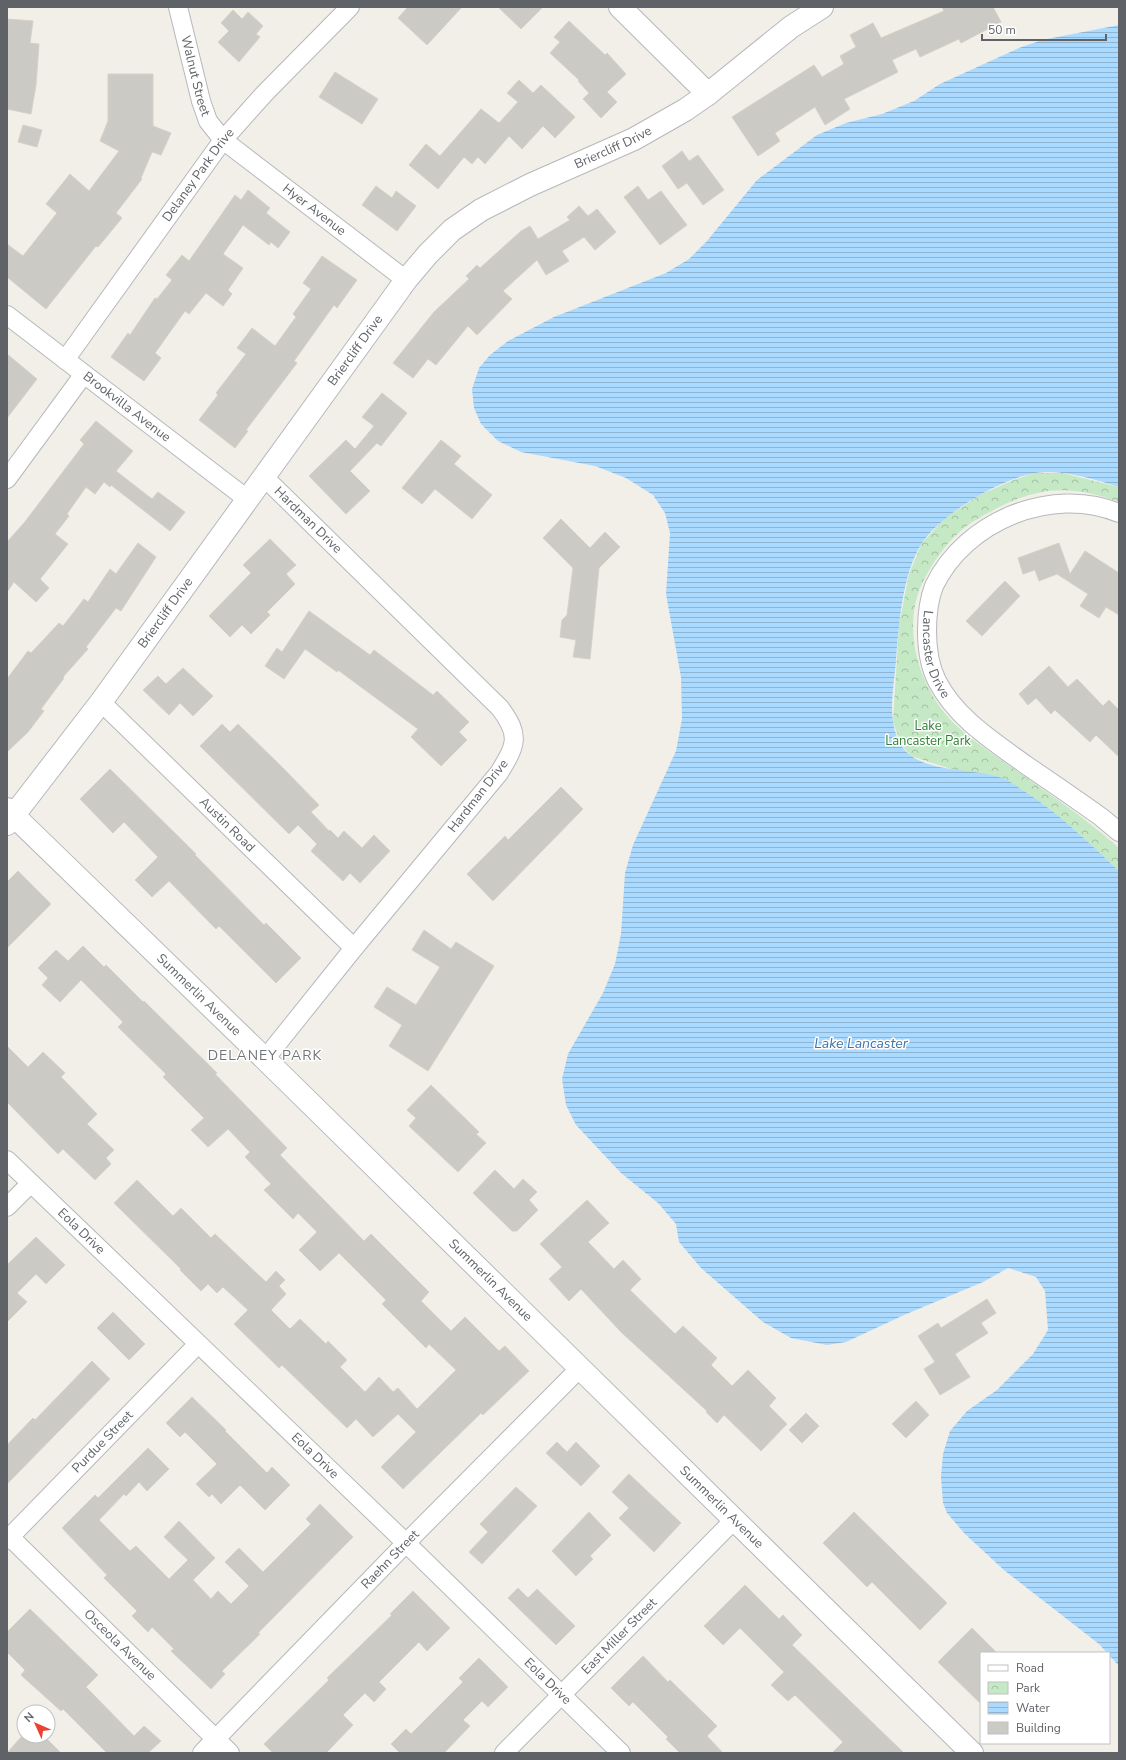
<svg xmlns="http://www.w3.org/2000/svg" width="1126" height="1760" font-family="'Nunito Sans',sans-serif">
<style>
.park{fill:url(#park-crowns)}
.water{fill:url(#water-rules)}
.building{fill:#cccac5;stroke:#d6d1c6}
.lines{fill:none;stroke-linecap:round;stroke-linejoin:round}
.minor-casing{stroke:#b5b8bc;stroke-width:20}
.tertiary-casing{stroke:#b5b8bc;stroke-width:24}
.minor{stroke:#fff;stroke-width:18}
.tertiary{stroke:#fff;stroke-width:22}
.labels{text-anchor:middle;dominant-baseline:central;stroke-width:3;stroke-linejoin:round;paint-order:stroke}
.street-label{font-size:13px;fill:#5f6368;stroke:#fff}
.park-label{font-size:13px;fill:#348238;stroke:#fff}
.water-label{font-size:14px;font-style:italic;fill:#4174aa;stroke:#fff}
.neighbourhood-label{font-size:14px;letter-spacing:1px;fill:#70757a;stroke:#fff}
</style>
<defs>
<pattern id="park-crowns" width="20" height="18" patternUnits="userSpaceOnUse"><rect width="20" height="18" fill="#c5e8c5"/><path d="M2 6a3 3 0 1 1 6 0M12 15a3 3 0 1 1 6 0" fill="none" stroke="#a3c0a4"/></pattern>
<pattern id="water-rules" width="6" height="5" patternUnits="userSpaceOnUse"><rect width="6" height="5" fill="#aadaff"/><path d="M0 2.5h6" fill="none" stroke="#8eb4d2"/></pattern>
</defs>
<rect width="100%" height="100%" fill="#f1efe8"/>
<path class="park" d="M1034 473H1062L1119 487V502C1060 480 1026 490 974 521 950 535 925 571 917 597 906 636 919 680 943 711 959 732 991 753 1013 768 1049 794 1086 818 1119 848V871L1079 834 1043 804 1006 780 951 769 911 756 901 744 893 722 899 625 909 574 922 543 945 518 978 496 1011 481Z"/>
<path class="water" d="M1119 25V487C1093 479 1062 469 1035 473 1000 479 941 514 922 543 902 574 899 624 896 660 894 687 886 720 901 745 920 776 977 766 1007 780 1014 784 1020 789 1027 793 1061 815 1090 844 1119 871V1666L1099 1644 1005 1571 965 1534 947 1513 943 1503 941 1477 943 1454 950 1431 967 1411 997 1390 1033 1354 1048 1330 1045 1291 1036 1277 1008 1268 983 1282 904 1315 846 1342 827 1345 791 1338 763 1322 701 1268 679 1242 676 1224 658 1203 621 1173 576 1125 566 1105 562 1079 568 1054 603 993 615 964 621 934 625 873 633 845 676 751 682 719 681 677 666 594 670 533 665 513 653 495 626 478 595 466 521 452 498 441 481 424 474 408 472 389 479 368 490 355 508 341 554 317 666 273 689 259 707 241 757 180 817 135 846 123 882 114 914 101 940 84 1019 48 1042 40Z"/>
<path class="building" d="M408 7H462L427 45 398 18Z
M498 7H543L521 29Z
M942 7H993L1001 22 961 43 959 39 920 57 916 49 892 60 898 72 844 99 850 109 825 125 815 107 775 133 780 141 758 156 732 117 814 65 822 77 844 64 840 56 856 47 850 35 873 23 881 38 944 11Z
M233 10 242 19 248 12 263 26 256 34 260 37 239 62 218 42 229 31 221 23Z
M7 19 33 21 30 43 39 44 36 85 31 114 7 109Z
M569 21 605 55 607 53 626 74 607 92 617 102 601 118 583 99 589 93 578 81 579 80 550 53 560 42 554 37Z
M335 72 378 99 362 124 319 97Z
M108 74H153V126L171 133 161 155 152 152 141 178 142 179 116 213 122 218 98 247 96 246 46 309 7 277V244L23 256 57 213 46 204 70 174 89 191 119 151 100 141 108 121Z
M519 80 533 93 541 85 575 117 555 138 543 126 522 149 509 136 485 164 478 157 472 164 464 157 438 189 409 165 426 144 440 156 481 109 499 123 518 102 507 93Z
M23 125 42 130 37 147 18 142Z
M682 151 689 161 698 155 724 190 703 205 687 183 678 189 662 166Z
M376 186 392 198 396 191 416 206 397 231 362 205Z
M638 186 648 200 661 191 687 225 660 245 624 197Z
M248 190 270 208 266 213 290 232 278 248 271 242 269 245 243 225 223 254 243 268 228 290 232 294 223 306 206 293 189 314 185 311 155 353 161 358 144 381 111 357 128 333 130 335 155 298 157 299 172 280 166 275 182 255 189 261 235 195 241 200Z
M579 206 588 216 597 209 616 232 595 250 584 237 562 251 569 261 546 275 537 260 503 291 512 299 477 335 468 326 436 365 428 359 413 378 393 363 434 312 469 279 466 276 477 265 480 268 521 231 530 226 538 239 570 220 567 217Z
M322 256 357 280 337 308 334 305 294 361 297 363 246 430 248 431 235 448 199 420 218 395 216 393 246 354 237 348 252 328 275 346 296 317 293 314 311 289 303 283Z
M7 354 37 379 7 418Z
M382 393 407 413 381 446 377 443 350 471 370 491 346 514 309 476 346 440 355 449 374 426 362 417Z
M96 421 133 451 116 471 152 499 158 492 185 512 170 531 111 485 110 487 104 482 95 494 86 487 67 514 69 516 55 534 68 544 40 579 49 588 36 602 14 582 7 592V542L24 523 84 444 80 440Z
M441 440 461 456 454 464 492 495 472 519 435 489 422 504 402 488Z
M561 519 590 548 605 532 620 547 599 568 590 659 573 657 576 640 560 637 562 620 567 615 573 568 543 538Z
M270 539 296 565 286 574 295 584 267 612 270 615 251 634 242 625 230 637 209 616 251 573 243 565Z
M138 543 156 557 121 611 116 608 86 647 88 649 63 677 64 678 41 709 44 711 28 732 7 752V679L28 651 31 653 59 623 63 626 84 599 88 602 110 569 116 574Z
M1059 543 1070 574 1085 551 1119 573V615L1106 607 1099 618 1080 606 1088 594 1057 574 1039 581 1035 570 1023 574 1018 558Z
M1005 581 1020 596 982 636 966 621Z
M309 611 370 655 374 650 433 695 437 691 469 722 459 732 467 740 441 766 411 737 418 729 338 670 337 672 305 649 284 679 265 666 277 648 282 652Z
M1049 666 1068 687 1077 679 1103 706 1109 700 1119 710V757L1096 735 1090 742 1055 710 1051 714 1036 698 1028 705 1019 694Z
M183 668 213 696 193 716 180 703 169 715 143 690 158 676 166 684Z
M222 724 230 732 238 724 282 767 319 805 311 812 329 831 330 830 338 838 344 831 362 848 374 835 390 851 360 883 350 873 343 881 311 851 317 844 298 825 289 834 200 746Z
M110 769 196 854 195 855 264 925 266 923 301 958 276 983 219 926 216 929 169 881 152 897 135 880 158 857 124 822 113 833 80 799Z
M561 787 583 809 493 901 467 874 505 836 508 840Z
M18 871 51 904 7 948V882Z
M424 930 451 949 456 942 494 966 428 1071 389 1046 402 1025 374 1007 387 987 416 1005 440 967 412 950Z
M83 946 104 967 106 965 143 1002 144 1001 217 1073 215 1074 287 1148 280 1155 364 1241 371 1234 429 1292 421 1301 451 1331 465 1317 499 1351 505 1346 529 1371 483 1415 481 1413 403 1489 381 1467 416 1432 398 1414 373 1437 356 1419 347 1428 282 1365 279 1368 234 1324 248 1310 223 1287 217 1293 208 1284 201 1291 180 1270 181 1269 114 1203 137 1180 173 1216 181 1208 211 1238 215 1234 266 1282 276 1271 285 1280 279 1286 286 1294 271 1310 290 1329 300 1319 326 1344 328 1341 347 1360 340 1367 365 1392 379 1377 393 1392 398 1388 417 1409 456 1370 429 1344 426 1348 382 1304 386 1300 339 1253 320 1271 299 1250 317 1232 298 1213 293 1219 264 1190 271 1184 245 1157 250 1152 228 1129 208 1147 191 1130 204 1118 163 1077 166 1074 118 1027 123 1022 81 980 60 1002 42 985 48 978 38 968 56 950 68 961Z
M7 1046 28 1067 43 1052 65 1073 61 1077 97 1114 87 1124 114 1150 106 1158 111 1164 95 1180 63 1149 58 1154 7 1102Z
M431 1085 479 1132 476 1134 486 1143 458 1172 409 1126 416 1118 407 1110Z
M495 1170 514 1189 523 1179 537 1192 529 1200 538 1210 517 1231H512L473 1193Z
M587 1200 609 1223 588 1242 614 1269 623 1260 641 1279 630 1290 675 1334 683 1326 717 1358 711 1365 732 1386 748 1370 776 1398 769 1406 787 1424 761 1451 724 1415 717 1423 706 1412 707 1411 621 1332 581 1289 569 1301 549 1279 562 1267 540 1244Z
M36 1237 65 1265 46 1284 36 1274 17 1293 27 1302 7 1322V1265Z
M987 1299 996 1313 981 1323 988 1333 955 1354 970 1377 940 1395 924 1369 935 1362 918 1336 938 1323 941 1328Z
M113 1312 145 1344 129 1360 97 1328Z
M92 1361 110 1379 7 1484V1445L33 1418 35 1420Z
M192 1397 226 1430 225 1431 267 1473 272 1467 290 1485 265 1510 240 1485 221 1504 212 1494 209 1497 196 1484 217 1464 185 1432 180 1437 166 1423Z
M916 1401 929 1415 906 1438 892 1424Z
M806 1413 819 1426 802 1443 789 1430Z
M557 1442 567 1452 576 1442 600 1466 581 1486 546 1453Z
M148 1448 169 1469 147 1491 139 1482 126 1496 124 1494 99 1520 130 1551 136 1546 169 1579 188 1560 164 1537 179 1521 215 1558 193 1580 211 1599 218 1591 231 1604 249 1586 225 1562 239 1548 263 1572 311 1524 306 1519 320 1504 353 1537 258 1633 260 1634 222 1671 225 1674 211 1689 171 1651 174 1649 152 1627 148 1632 132 1616 137 1611 104 1578 107 1575 62 1528 95 1495 98 1498Z
M629 1474 681 1523 654 1552 619 1518 629 1508 612 1492Z
M516 1487 537 1506 482 1564 469 1552 488 1532 480 1524Z
M589 1512 611 1535 590 1556 593 1559 576 1576 552 1551Z
M854 1512 947 1603 920 1630 872 1582 867 1587 823 1543Z
M745 1585 779 1619 783 1615 802 1635 792 1645 904 1753H832L843 1742 795 1695 788 1701 771 1685 784 1672 740 1628 723 1645 704 1626Z
M518 1588 528 1598 537 1589 575 1626 556 1645 508 1598Z
M413 1591 450 1628 427 1651 419 1642 379 1682 386 1689 374 1702 365 1693 343 1715 353 1725 326 1753H273L264 1744 329 1680 327 1678 392 1615 390 1614Z
M30 1609 98 1675 86 1687 134 1736 144 1726 161 1741 148 1753H107L63 1709 61 1711 21 1675 25 1670 7 1652V1632Z
M972 1628 997 1653H981V1704L938 1662Z
M643 1656 668 1682 670 1680 717 1726 707 1736 723 1753H680L666 1739 668 1737 633 1702 629 1706 611 1688Z
M479 1658 508 1687 488 1707 482 1701 463 1720 470 1726 444 1753H400L391 1744 406 1729 411 1734 463 1682 459 1678Z
M22 1736H44L61 1753H7Z"/>
<g class="lines">
<defs>
<g id="minor">
<path id="s1" d="M178 7 201 101 208 121 223 140 406 280"/>
<path id="s2" d="M7 315 247 499"/>
<path id="s3" d="M65 360 223 140 265 93 350 7"/>
<path id="s4" d="M263 476 500 708C521 736 516 745 499 773L354 948 265 1059"/>
<path d="M7 479 84 374"/>
<path id="s5" d="M1119 513C1052 485 965 521 934 586 929 599 927 617 927 631 927 648 929 665 937 681 956 718 993 741 1026 765 1051 782 1076 799 1101 817L1119 832"/>
<path id="s6" d="M101 702 354 948"/>
<path id="s7" d="M7 1160 406 1543 621 1753"/>
<path d="M7 1207 31 1183"/>
<path id="s8" d="M10 1537 230 1753"/>
<path id="s9" d="M7 1540 198 1344"/>
<path id="s10" d="M202 1753 406 1543 580 1368"/>
<path id="s11" d="M504 1753 735 1519"/>
</g>
<g id="tertiary">
<path d="M620 7 708 94"/>
<path id="s12" d="M7 809 265 1059 972 1753"/>
<path id="s13" d="M7 824 101 702 357 348 406 280 428 254 452 230 481 210 530 185 634 139 685 110 708 94 791 27 822 7"/>
</g>
</defs>
<use href="#minor" class="minor-casing"/>
<use href="#tertiary" class="tertiary-casing"/>
<use href="#minor" class="minor"/>
<use href="#tertiary" class="tertiary"/>
</g>
<g class="labels">
<g class="street-label">
<text stroke="none"><textPath href="#s1" startOffset="71">Walnut Street</textPath></text>
<text stroke="none"><textPath href="#s13" startOffset="924">Briercliff Drive</textPath></text>
<text stroke="none"><textPath href="#s3" startOffset="228">Delaney Park Drive</textPath></text>
<text stroke="none"><textPath href="#s1" startOffset="257">Hyer Avenue</textPath></text>
<text stroke="none"><textPath href="#s13" startOffset="588">Briercliff Drive</textPath></text>
<text stroke="none"><textPath href="#s2" startOffset="151">Brookvilla Avenue</textPath></text>
<text stroke="none"><textPath href="#s4" startOffset="63">Hardman Drive</textPath></text>
<text stroke="none"><textPath href="#s13" startOffset="264">Briercliff Drive</textPath></text>
<text stroke="none"><textPath href="#s5" startOffset="288">Lancaster Drive</textPath></text>
<text transform="translate(478 796) rotate(-52)">Hardman Drive</text>
<text stroke="none"><textPath href="#s6" startOffset="176">Austin Road</textPath></text>
<text stroke="none"><textPath href="#s12" startOffset="267">Summerlin Avenue</textPath></text>
<text stroke="none"><textPath href="#s7" startOffset="103">Eola Drive</textPath></text>
<text stroke="none"><textPath href="#s12" startOffset="675">Summerlin Avenue</textPath></text>
<text stroke="none"><textPath href="#s9" startOffset="137">Purdue Street</textPath></text>
<text stroke="none"><textPath href="#s7" startOffset="427">Eola Drive</textPath></text>
<text stroke="none"><textPath href="#s12" startOffset="999">Summerlin Avenue</textPath></text>
<text stroke="none"><textPath href="#s10" startOffset="270">Raehn Street</textPath></text>
<text stroke="none"><textPath href="#s11" startOffset="164">East Miller Street</textPath></text>
<text stroke="none"><textPath href="#s8" startOffset="154">Osceola Avenue</textPath></text>
<text stroke="none"><textPath href="#s7" startOffset="751">Eola Drive</textPath></text>
</g>
<g class="park-label">
<text x="928" y="726">Lake<tspan x="928" dy="15">Lancaster Park</tspan></text>
</g>
<g class="water-label">
<text x="861" y="1043">Lake Lancaster</text>
</g>
<g class="neighbourhood-label">
<text x="265" y="1055">DELANEY PARK</text>
</g>
</g>
<rect width="1126" height="1760" fill="none" stroke="#5f6368" stroke-width="16"/>
<rect x="980" y="1652" width="130" height="92" fill="#ffffff" stroke="#bfc1c3"/>
<rect x="988" y="1665" width="20" height="6" fill="#ffffff" stroke="#bfc1c3"/>
<text x="1016" y="1672" font-size="12" fill="#5f6368">Road</text>
<rect x="988" y="1682" width="20" height="12" fill="url(#park-crowns)" stroke="#bfc1c3"/>
<text x="1016" y="1692" font-size="12" fill="#5f6368">Park</text>
<rect x="988" y="1702" width="20" height="12" fill="url(#water-rules)" stroke="#bfc1c3"/>
<text x="1016" y="1712" font-size="12" fill="#5f6368">Water</text>
<rect x="988" y="1722" width="20" height="12" fill="#cccac5" stroke="#bfc1c3"/>
<text x="1016" y="1732" font-size="12" fill="#5f6368">Building</text>
<g transform="translate(36 1724) rotate(315)"><circle r="19" fill="#ffffff" stroke="#bfc1c3"/>
<path d="M0-3L7 15L0 10L-7 15Z" fill="#ea4335"/>
<text y="-6" font-size="11" font-weight="bold" text-anchor="middle" fill="#5f6368">N</text>
</g>
<path d="M982 34v6h124v-6" fill="none" stroke="#5f6368" stroke-width="2"/>
<text x="988" y="34" font-size="12" fill="#5f6368" stroke="#ffffff" stroke-width="3" paint-order="stroke">50 m</text>
</svg>
